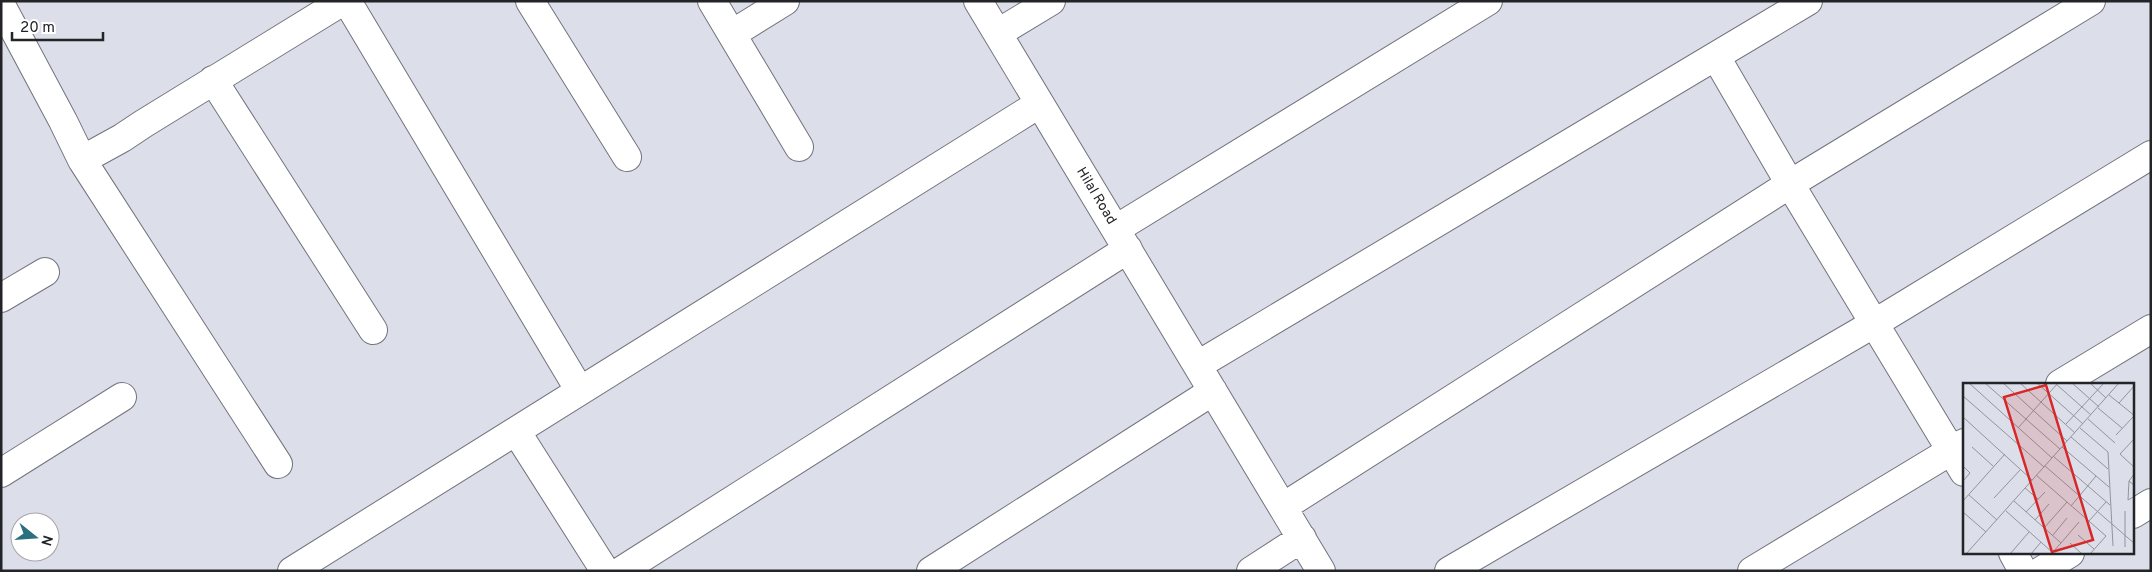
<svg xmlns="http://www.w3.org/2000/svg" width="2152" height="572" font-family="Overpass,sans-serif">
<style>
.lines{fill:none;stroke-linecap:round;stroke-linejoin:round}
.street-casing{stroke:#72747d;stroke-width:30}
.street{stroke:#fff;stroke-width:28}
.labels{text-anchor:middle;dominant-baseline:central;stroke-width:4;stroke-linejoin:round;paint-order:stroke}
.street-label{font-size:14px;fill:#232427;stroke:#fff}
.inset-road{fill:none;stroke:#92949b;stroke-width:1}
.view{fill:#d62828;fill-opacity:0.15;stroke:#d62828;stroke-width:2.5}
.inset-edge{fill:none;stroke:#232427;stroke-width:2.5}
</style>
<rect width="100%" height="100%" fill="#dcdee9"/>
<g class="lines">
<defs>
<path id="street" d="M347 1 580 391
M530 1 627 157
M712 1 799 147
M978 1 1321 571
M1 5 63 121 82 160 122 138 143 124 343 1
M998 33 1051 1
M732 34 785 1
M1716 57 1790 184 1964 472
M213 80 373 330
M82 160 278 464
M1116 229 1488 1
M1 298 45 272
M1198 365 1808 1
M2060 384 2151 329
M516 431 605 571
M1 473 122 397
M1283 507 1790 184 2091 1
M2133 514 2151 503
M2013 553 2023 571
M292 571 1039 104
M621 571 1128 249
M931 571 1213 391
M1251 571 1302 538
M1449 571 1875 323 2151 155
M1752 571 1964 443
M2041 571 2070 553"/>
</defs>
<use href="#street" class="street-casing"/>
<use href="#street" class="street"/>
</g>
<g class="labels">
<g class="street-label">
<text transform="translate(1096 196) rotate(59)">Hilal Road</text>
</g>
</g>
<g transform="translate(1963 383)">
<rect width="171" height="171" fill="#dcdee9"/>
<path class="inset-road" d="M6 0 89 75M22 0 97 66M40 0 104 58M57 0 112 50M74 0 120 41M109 0 136 24M127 0 143 15M93 1 128 32M146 12 172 33M0 13 81 84M156 20 172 2M135 25 159 45M0 34 69 97M125 36 152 60M103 41 141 0M55 45 95 0M117 45 145 69 150 163M153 52 171 33M108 54 145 86M172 55 157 71 172 85M9 64 30 83M99 64 146 104M90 73 147 122M0 83 7 90 0 98M82 83 172 161M172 90 166 98 172 103M73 92 143 153 127 171M166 98 165 117 172 113M62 105 75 116M6 112 34 137M31 115 58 86M0 118 42 71M51 118 98 160 88 171M108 123 133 93M43 128 89 169M162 128V164M0 129 23 149M63 129 82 109M72 137 86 121M126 138 143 119M81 145 104 119M90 152 104 135M115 152 131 166M98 160 116 139M107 160 119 171M3 171 156 0M47 171 66 149M68 171 78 159"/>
<path class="view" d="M83 2 130 157 89 169 41 14Z"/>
<rect width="171" height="171" class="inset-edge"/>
</g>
<rect width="2152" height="572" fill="none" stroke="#232427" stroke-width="5"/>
<g transform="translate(35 537) rotate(107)"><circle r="24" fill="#ffffff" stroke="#a7a7a9"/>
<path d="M0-4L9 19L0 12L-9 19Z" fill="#2a707e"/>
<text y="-8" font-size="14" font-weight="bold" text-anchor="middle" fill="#232427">N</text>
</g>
<path d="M12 32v8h91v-8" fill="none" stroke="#232427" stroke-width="2.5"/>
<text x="20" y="32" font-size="15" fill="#232427" stroke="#ffffff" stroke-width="4" paint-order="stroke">20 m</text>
</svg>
